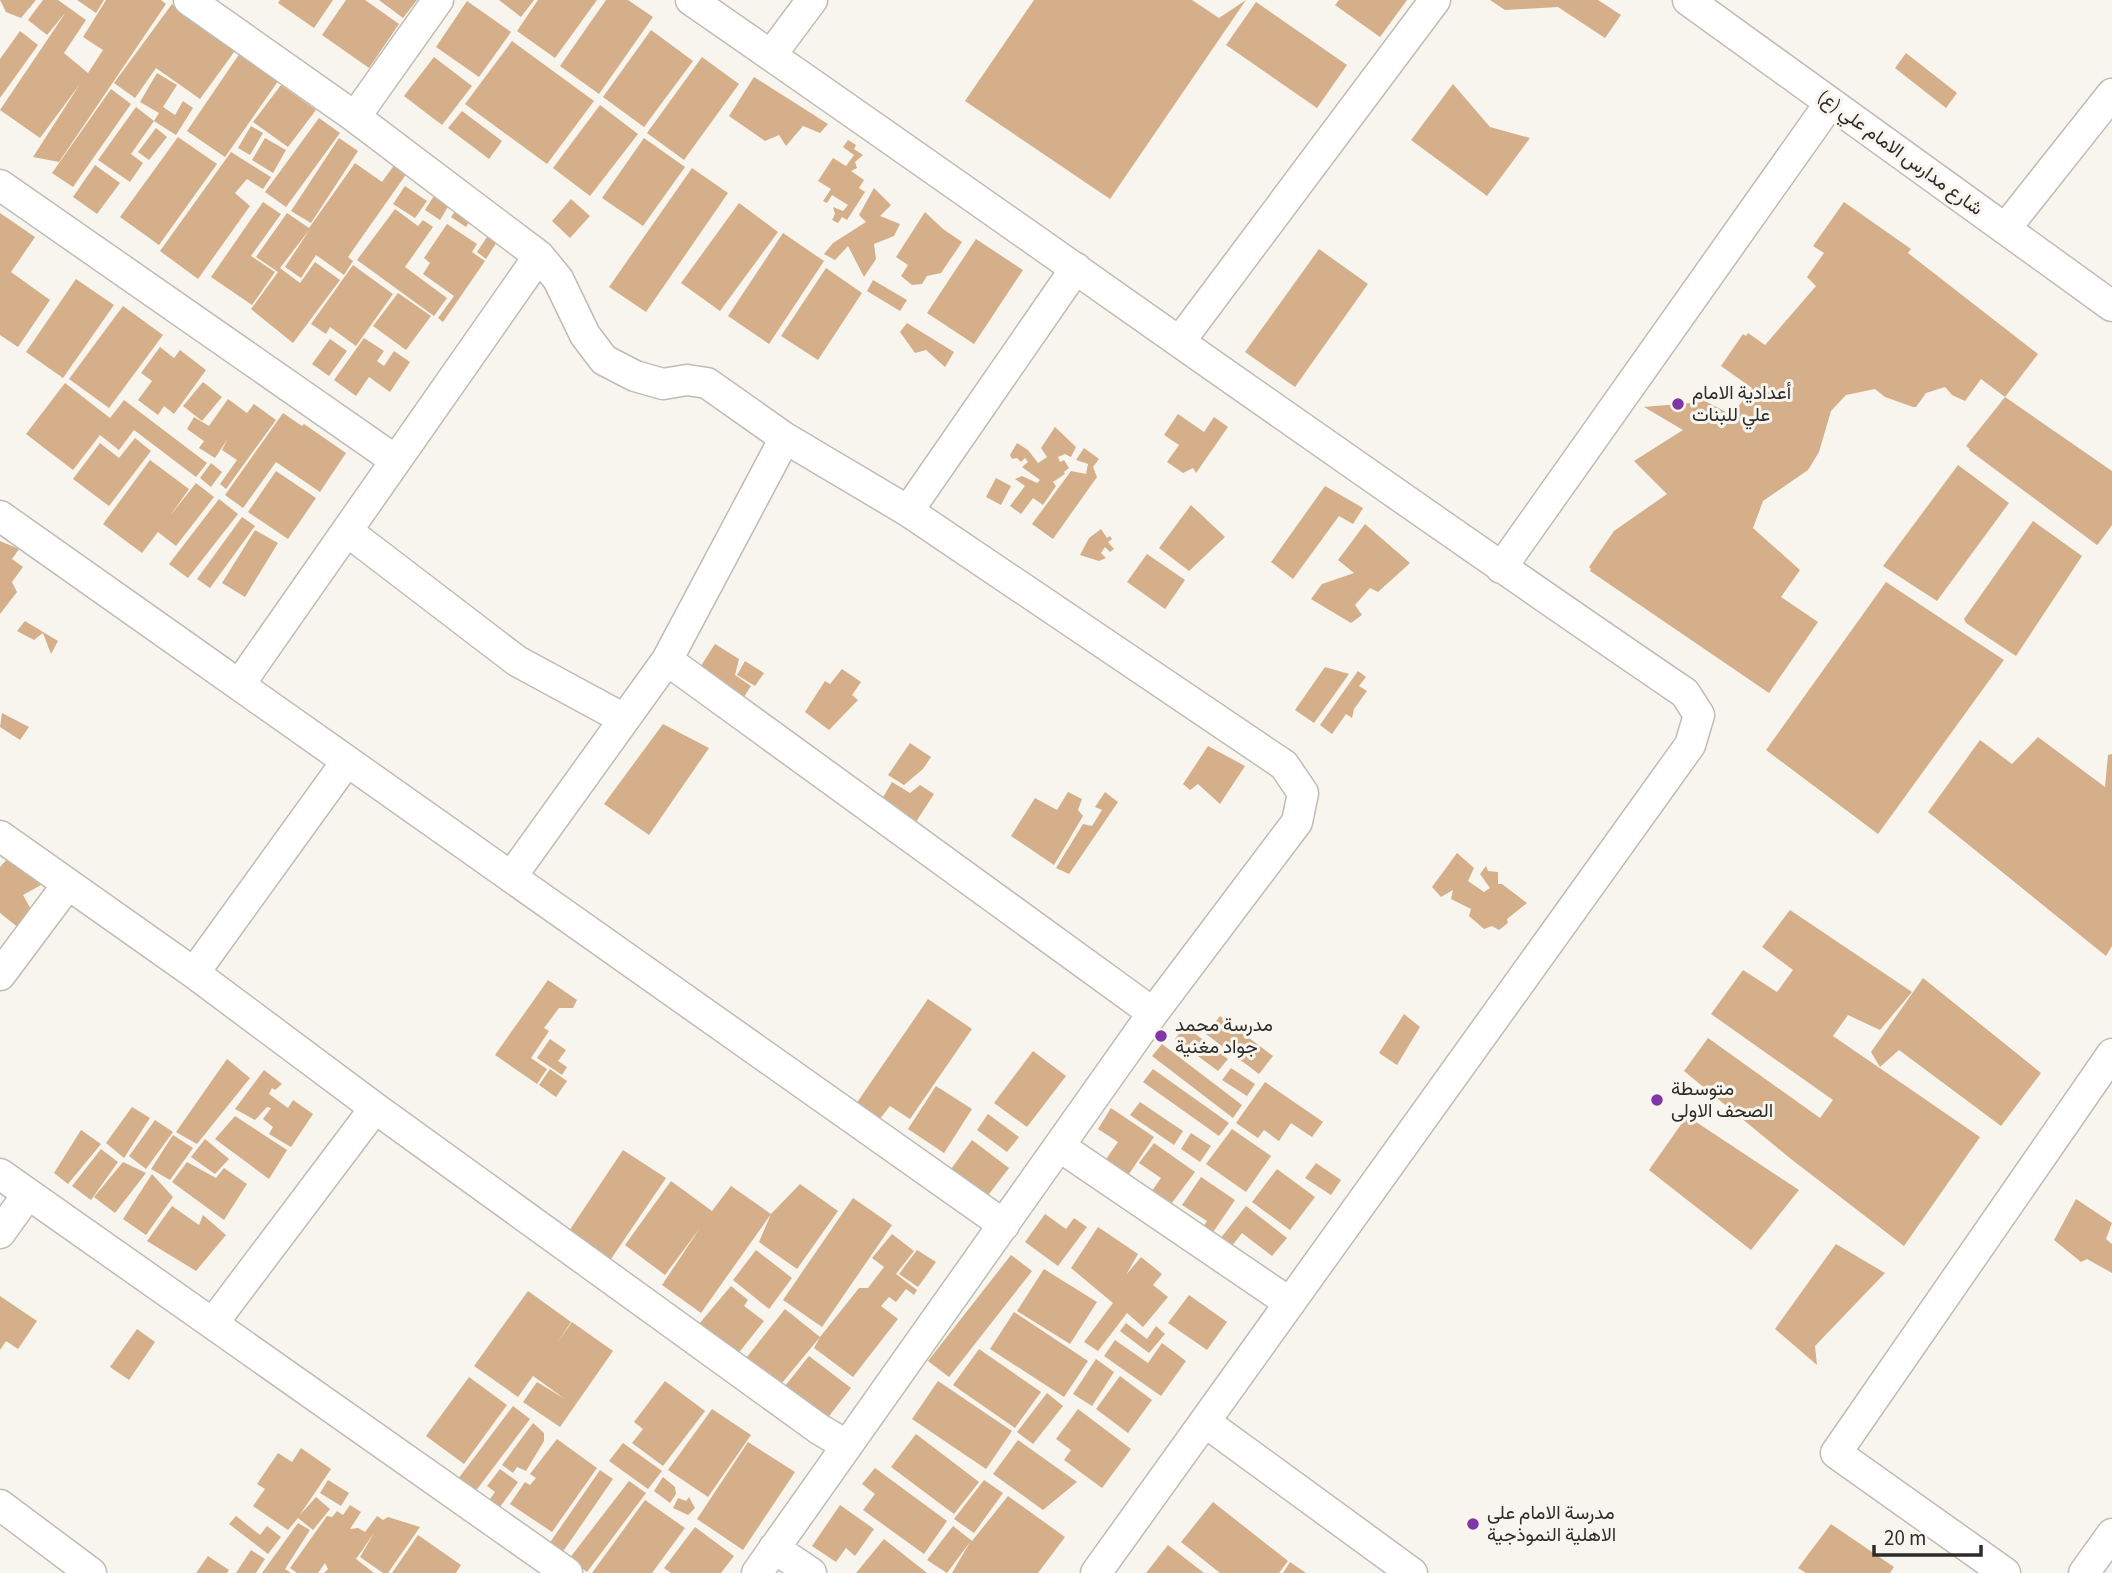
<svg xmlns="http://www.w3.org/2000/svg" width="2112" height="1573" font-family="'Source Sans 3',Vazirmatn,sans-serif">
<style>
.building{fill:#d5af89}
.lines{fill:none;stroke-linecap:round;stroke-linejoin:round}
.street-casing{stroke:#bebcb4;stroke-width:33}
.street{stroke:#fff;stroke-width:30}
.poi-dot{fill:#8136a8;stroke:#f7f5ed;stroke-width:2.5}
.labels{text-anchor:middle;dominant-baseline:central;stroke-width:6;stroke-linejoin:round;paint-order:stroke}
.street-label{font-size:19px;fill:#2d2c29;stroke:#f7f5ed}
.poi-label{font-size:19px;fill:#2d2c29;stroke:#f7f5ed;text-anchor:start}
</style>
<rect width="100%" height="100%" fill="#f7f5ed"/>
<path class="building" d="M0 0H36L21 18 6 12Z
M43 0H58L86 20 64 53 88 73 103 50 83 37 106 0H161L166 4 59 162 33 157 80 84 40 138 0 110 66 12 47 35 28 20Z
M77 0H104L96 13Z
M280 0H333L314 28 278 3Z
M346 0H365L399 24 369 68 322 35Z
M379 0H417L403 18Z
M499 0H534L521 17Z
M538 0H597L555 58 517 31Z
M606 0H628L653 17 599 94 560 66Z
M1034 0H1192L1219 18 1246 0 1110 199 965 101Z
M1339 0H1407L1380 37 1335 5Z
M1490 0H1598L1621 15 1605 38 1558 7 1505 10Z
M467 1 511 32 479 77 436 47Z
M1256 2 1347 65 1317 108 1226 45Z
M172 4 237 48 200 99 156 68 135 98 114 83Z
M651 30 693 61 644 127 603 97Z
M20 31 38 45 0 98V59Z
M512 41 594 101 547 164 465 104Z
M242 50 281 77 225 157 187 131Z
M1906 53 1957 93 1946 108 1895 68Z
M434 57 472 86 442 125 404 96Z
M702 57 739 84 684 160 647 133Z
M157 73 177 85 163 107 175 115 183 101 193 108 176 135 154 121 159 113 140 102Z
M754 77 828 124 820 133 803 126 786 146 779 135 765 141 729 116Z
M1453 84 1490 127 1530 138 1487 196 1411 140Z
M281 85 316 110 288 147 253 122Z
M111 89 131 104 73 187 52 173Z
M600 105 638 134 590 196 553 168Z
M136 107 154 121 131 154 143 163 130 182 98 160Z
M462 111 502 141 489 159 448 128Z
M319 118 340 133 286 207 265 192Z
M251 126 263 133 250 155 238 148Z
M156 128 167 137 149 160 138 152Z
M178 137 217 164 159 245 120 217Z
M265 138 286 150 273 173 252 160Z
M339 138 358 151 311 223 291 211Z
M644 138 685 167 643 226 602 198Z
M848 140 856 145 854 149 863 155 855 162 857 168 851 171 864 180 859 188 865 192 847 220 842 217 838 223 832 220 835 214 833 207 843 211 848 205 832 195 827 203 823 201 831 189 818 181 833 158 846 166 854 155 843 147Z
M231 152 271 177 263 189 247 179 235 193 250 206 198 279 160 251Z
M355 163 382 182 395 164 407 173 348 257 353 261 344 275 316 255 301 278 285 267 310 229 280 268 300 283 315 262 340 280 293 343 251 309 278 272 256 257 287 213 309 228Z
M95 165 120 183 97 214 73 197Z
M692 168 728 193 646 312 609 287Z
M405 186 427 201 415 218 393 204Z
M874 188 891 205 880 216 900 224 894 236 874 244 876 259 864 277 848 246 835 260 824 254 833 243 866 222 859 215Z
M437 191 452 200 440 220 425 210Z
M571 199 590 216 570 238 552 221Z
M263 202 281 214 251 256 275 272 252 305 211 277Z
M1844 202 1911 249 1908 253 2038 354 2005 397 1981 379 1965 401 1952 395 1945 387 1926 393 1916 407H1913L1885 397 1875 389 1846 395 1831 411 1819 452 1808 470 1763 501 1753 528 1800 570 1781 597 1818 622 1769 693 1590 571 1591 569 1589 567 1614 531 1667 494 1634 461 1683 430 1644 407 1702 402 1703 400 1732 415 1752 388 1721 366 1743 334 1746 336 1748 333 1765 345 1816 286 1807 277 1824 253 1813 246Z
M739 203 778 232 720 311 681 283Z
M459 206 473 216 466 227 451 217Z
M395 209 418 226 423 220 433 227 405 267 447 298 434 316 357 260Z
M925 212 943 229 962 242 941 273 927 276 922 284 912 285 901 276 908 265 896 257Z
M0 213 35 237 11 272 50 300 18 347 0 335Z
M447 224 477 244 472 252 485 261 443 322 438 318 454 296 423 274 430 263 424 258Z
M491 231 500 237 486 259 477 252Z
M783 233 824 261 769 344 728 316Z
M976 239 1023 270 974 344 927 313Z
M1319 249 1368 284 1295 387 1245 352Z
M353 265 393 294 356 346 330 327 326 334 311 324Z
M826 268 862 293 818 360 781 336Z
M76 279 114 305 63 378 26 352Z
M873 280 907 300 900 311 867 291Z
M398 293 431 316 406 350 373 326Z
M123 306 163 335 109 408 69 379Z
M907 323 954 352 945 367 926 350 915 353 900 332Z
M364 338 384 351 377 361 384 366 394 351 410 362 390 392 369 377 356 396 334 380Z
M330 339 347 351 329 376 312 364Z
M160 347 174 358 180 350 206 370 174 414 164 406 158 415 138 400 152 381 141 373Z
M203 382 222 397 202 421 183 406Z
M65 383 110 418 124 400 207 463 196 477 134 430 119 450 100 435 73 470 26 434Z
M2005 397 2112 471V525L2099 543 2097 545 1969 450 1970 449 1966 446Z
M228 399 247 413 254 404 276 420 226 489 220 484 237 460 222 450 227 440 215 458 199 448 204 441 187 429 194 417 209 426Z
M283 413 302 426 304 424 346 453 320 492 276 462 243 508 225 495Z
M1178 414 1204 432 1214 417 1228 427 1196 473 1193 468 1183 473 1167 462 1179 445 1164 435Z
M1055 427 1076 447 1071 457 1065 454 1058 457 1060 462 1064 460 1069 468 1064 472 1065 474 1053 482 1056 486 1043 505 1033 498 1021 514 1010 506 1025 486 1015 479 1022 476 1037 483 1040 480 1022 467 1028 462 1025 458 1021 462 1017 458 1012 459 1010 455 1017 443 1028 450 1038 463 1047 457 1041 448Z
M135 438 151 451 109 506 73 479 100 443 119 458Z
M1084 448 1099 459 1093 467 1097 477 1053 539 1032 524 1071 471 1086 474 1088 464 1076 460Z
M150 460 189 489 170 516 196 483 214 497 176 546 158 532 142 553 103 524Z
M211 463 222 472 211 487 200 478Z
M1958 465 2009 503 1937 601 1883 566Z
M276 471 316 498 288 539 248 512Z
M996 478 1011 486 1001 505 986 497Z
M1325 486 1363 508 1353 524 1339 516 1293 579 1271 562Z
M219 499 238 514 188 578 169 564Z
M1191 505 1225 537 1189 571 1159 548Z
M242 517 255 526 210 588 197 579Z
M2033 521 2082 556 2016 656 1966 623 1964 619Z
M1365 524 1410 563 1378 592 1370 588 1355 605 1362 615 1351 623 1311 599 1322 584 1354 573 1338 560Z
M1101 529 1107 538 1110 536 1112 539 1108 542 1114 549 1110 552 1105 547 1101 553 1106 558 1099 561 1080 555 1089 538Z
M255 530 278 543 245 597 222 583Z
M0 541 19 549 12 559 23 567 12 582 17 592 0 614Z
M1147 554 1185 580 1165 609 1127 582Z
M1886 582 2004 660 1878 834 1766 750Z
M25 621 58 641 51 654 43 633 34 640 17 631Z
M715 644 739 659 735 675 751 686 742 700 697 672Z
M745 661 764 673 755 686 737 675Z
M1325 667 1349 674 1314 723 1295 710Z
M842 669 861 682 852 695 858 700 829 730 805 712 825 681 830 684Z
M1358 671 1366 677 1359 686 1367 691 1354 709 1352 718 1346 714 1332 734 1320 725Z
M2 713 29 727 20 740 0 727Z
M663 724 709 748 649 835 604 804Z
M2038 737 2105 787 2108 755 2112 754V946L2106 956 1928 812 1980 740 2012 764Z
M910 743 931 757 923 769 904 785 888 775Z
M1208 746 1245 766 1220 804 1198 784 1190 790 1183 784Z
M892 782 910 793 920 785 934 794 914 825 879 804Z
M1068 792 1082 799 1078 810 1083 816 1054 865 1011 836 1035 798 1057 810Z
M1105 792 1118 802 1069 874 1056 868 1083 824 1092 826 1102 810 1095 807Z
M1457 853 1474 868 1468 881 1484 892 1490 888 1480 874 1486 866 1488 871 1498 872V884H1502L1527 903 1507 919 1508 923 1499 930 1492 926 1484 929 1469 916 1471 909 1451 899 1453 890 1441 897 1432 887Z
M8 858 41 885 23 895 33 913 20 929 0 913V867Z
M1790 910 1912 992 1880 1030 1848 1015 1833 1036 1980 1137 1904 1246 1791 1159 1684 1071 1708 1038 1820 1118 1833 1100 1711 1014 1743 970 1777 992 1793 970 1762 947Z
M1923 978 2041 1073 2001 1126 1899 1050 1880 1067 1871 1052Z
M548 980 577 1000 573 1008H559L544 1028 549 1031 531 1058 547 1069 537 1084 495 1055Z
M928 999 972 1029 910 1119 890 1106 879 1120 856 1104Z
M1404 1014 1420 1027 1397 1065 1379 1053Z
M1220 1016 1273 1056 1259 1074 1206 1034Z
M1185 1026 1228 1059 1218 1071 1175 1039Z
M550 1039 566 1050 558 1061 567 1067 562 1075 537 1058Z
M1162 1044 1242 1105 1233 1118 1152 1056Z
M1033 1051 1066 1076 1027 1127 994 1103Z
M227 1059 250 1078 197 1144 176 1132Z
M1231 1068 1255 1084 1247 1096 1222 1080Z
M550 1069 567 1081 556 1097 539 1085Z
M1153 1069 1229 1123 1219 1136 1143 1082Z
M264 1070 282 1084 275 1090 272 1088 269 1094 288 1108 293 1100 313 1114 291 1147 269 1134 273 1127 263 1119 271 1108 267 1107 255 1120 235 1109Z
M1265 1082 1323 1122 1312 1137 1291 1123 1279 1141 1264 1130 1258 1138 1236 1123Z
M936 1086 972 1109 944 1153 908 1129Z
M1140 1102 1183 1131 1174 1145 1130 1115Z
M132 1107 150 1118 124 1158 106 1143Z
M1111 1108 1154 1137 1127 1177 1104 1162 1118 1142 1098 1129Z
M988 1114 1019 1137 1007 1152 977 1130Z
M235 1116 287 1150 269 1179 215 1139Z
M1687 1116 1799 1190 1751 1250 1649 1170Z
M155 1120 173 1132 146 1169 129 1156Z
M1232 1129 1271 1156 1246 1192 1206 1164Z
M81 1130 101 1144 68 1184 54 1173Z
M1191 1133 1211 1146 1200 1162 1181 1149Z
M173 1135 193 1148 170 1180 151 1169Z
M205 1139 229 1159 215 1174 191 1157Z
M972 1140 1009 1168 982 1203 946 1176Z
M1154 1143 1195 1172 1168 1208 1149 1195 1161 1178 1139 1163Z
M101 1149 118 1162 91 1200 72 1186Z
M623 1150 666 1178 611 1259 569 1231Z
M123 1162 146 1173 115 1213 94 1197Z
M187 1162 216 1178 224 1168 247 1184 224 1220 172 1182Z
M1316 1163 1341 1180 1331 1195 1305 1178Z
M1277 1169 1315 1197 1290 1230 1252 1202Z
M152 1174 173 1197 146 1235 123 1219Z
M1201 1177 1235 1200 1209 1238 1200 1232 1207 1221 1182 1205Z
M671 1181 712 1211 731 1186 771 1214 800 1184 838 1211 797 1269 759 1242 771 1214 701 1313 662 1285 700 1228 665 1275 625 1245Z
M853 1198 892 1225 822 1327 783 1300Z
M2076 1199 2112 1223 2106 1239 2112 1244V1273L2087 1259 2081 1262 2054 1240Z
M172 1206 199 1225 203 1215 226 1235 196 1271 147 1241Z
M1246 1206 1287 1238 1272 1256 1242 1233 1231 1247 1220 1239Z
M1045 1214 1066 1229 1074 1218 1087 1227 1058 1266 1025 1242Z
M1098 1227 1138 1254 1126 1275 1141 1257 1162 1274 1153 1285 1168 1297 1143 1327 1127 1313 1098 1351 1084 1342 1113 1303 1071 1268Z
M892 1234 914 1251 896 1274 917 1290 914 1295 906 1289 896 1302 889 1297 881 1306 898 1319 853 1377 814 1348 820 1337 777 1389 743 1362 785 1309 820 1337 859 1288H868L884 1267 872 1258Z
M1836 1244 1885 1273 1815 1346 1817 1365 1775 1329Z
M756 1250 792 1278 769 1309 733 1280Z
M917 1250 936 1262 918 1287 899 1274Z
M1011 1255 1032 1271 949 1377 928 1361Z
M1044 1269 1097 1302 1070 1344 1017 1311Z
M731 1286 748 1300 744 1306 764 1321 737 1355 699 1324Z
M528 1291 571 1322 557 1343 572 1322 613 1351 560 1427 523 1402 537 1382 565 1399 533 1376 518 1397 474 1366Z
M1189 1295 1227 1322 1207 1350 1168 1323Z
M0 1296 37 1321 18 1349 6 1341 0 1350Z
M1014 1312 1088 1361 1064 1397 990 1349Z
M1126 1323 1147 1339 1156 1326 1165 1334 1149 1353 1120 1331Z
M137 1329 155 1342 129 1380 110 1367Z
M1115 1340 1148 1363 1162 1343 1186 1361 1161 1396 1104 1356Z
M979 1349 1041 1392 1015 1428 953 1385Z
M809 1356 851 1388 819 1429 777 1396Z
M1096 1359 1114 1372 1092 1406 1073 1394Z
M1120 1376 1152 1400 1128 1433 1096 1409Z
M469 1377 507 1405 464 1464 426 1436Z
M665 1381 705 1411 663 1466 632 1443 643 1429 634 1422Z
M938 1381 1012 1431 986 1469 912 1419Z
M1047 1393 1063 1406 1033 1444 1017 1432Z
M513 1406 530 1419 475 1492 458 1479Z
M712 1409 751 1435 708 1497 668 1470Z
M1078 1409 1131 1449 1102 1488 1064 1460 1071 1450 1056 1439Z
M533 1423 544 1433V1441L526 1471 517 1467 513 1473 502 1465Z
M916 1434 979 1482 954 1514 891 1467Z
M557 1439 597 1468 552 1532 510 1504 525 1482 530 1485 536 1478 530 1474Z
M1018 1440 1077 1482 1043 1510 993 1474Z
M748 1442 795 1472 743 1550 697 1519Z
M623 1443 662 1471 648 1489 609 1461Z
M301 1448 331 1469 299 1516 316 1497 330 1509 313 1530 298 1518 288 1530 253 1506 265 1489 257 1484 278 1453 292 1462Z
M875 1468 947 1521 924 1554 863 1510 875 1494 862 1484Z
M500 1469 518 1482 500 1507 490 1499 495 1492 487 1486Z
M600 1470 613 1479 562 1553 549 1544Z
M663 1477 675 1487 676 1494 670 1503 654 1491Z
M328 1480 349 1493 341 1506 320 1493Z
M984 1480 1003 1493 974 1533 954 1519Z
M629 1481 646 1493 587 1572 569 1559Z
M1008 1496 1065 1537 1038 1573H952L970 1542 947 1573 927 1560 953 1526 972 1541Z
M689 1497 695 1508 688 1515 673 1508 678 1498 686 1501Z
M645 1500 685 1528 652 1573H592Z
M1213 1502 1288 1561 1279 1573H1220L1181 1542Z
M350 1505 361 1512 350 1529 358 1528 365 1532 377 1516 383 1520 388 1517 420 1527 388 1573H383L360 1557 374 1533 356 1559 374 1573H324L328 1569 325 1563 318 1573H297L290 1568 327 1516 332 1517 337 1511 343 1515Z
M840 1505 874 1529 855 1556 846 1548 836 1562 812 1546Z
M236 1516 260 1535 267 1526 281 1537 268 1554 229 1524Z
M298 1523 310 1530 285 1569 291 1573H262Z
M1831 1524 1894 1567 1890 1573H1806L1798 1568Z
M695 1527 734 1556 721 1573H671L664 1568Z
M418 1535 461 1565 456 1573H392Z
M884 1539 927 1573H856Z
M1168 1545 1204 1573H1146Z
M251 1550 265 1559 256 1573H236Z
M208 1556 229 1570 227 1573H196Z
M1290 1562 1306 1573H1283Z"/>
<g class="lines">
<defs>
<path id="street" d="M189 0 355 117 539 256 558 279 585 335 604 360 635 376 663 384 687 380 707 383 785 438 908 511 1284 765 1303 793 1297 822 1153 1013 757 1573
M691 0C1024 230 1351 466 1685 693L1699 715 1690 745 1096 1573
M1688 0 2112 306
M771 55 812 0
M355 117 438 0
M0 185 395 460
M2005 229 2112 94
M1180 341 1435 0
M908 511 1076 268
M0 516 1004 1225
M347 531 517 661 624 719
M1501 568 1830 103
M667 660 1153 1013
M239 685 539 256
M0 836 194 973 375 1108 819 1429 846 1445
M511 877 667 660 785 438
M194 973 347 761
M0 975 68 884
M1059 1146 1290 1303
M0 1174 567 1573
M0 1233 28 1194
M213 1323 375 1108
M1205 1422 1412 1573
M0 1505 91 1573
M774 1548 811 1573
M2005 1573 1836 1453 2112 1054
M2084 1573 2112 1534"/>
</defs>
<use href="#street" class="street-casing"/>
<use href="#street" class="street"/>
</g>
<g class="poi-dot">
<circle cx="1678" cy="404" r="7"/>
<circle cx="1161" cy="1036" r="7"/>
<circle cx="1657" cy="1100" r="7"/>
<circle cx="1473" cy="1524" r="7"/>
</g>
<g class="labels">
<g class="street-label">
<text transform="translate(1900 153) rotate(36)">شارع مدارس الامام علي (ع)</text>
</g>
<g class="poi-label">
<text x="1692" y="393">أعدادية الامام<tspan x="1692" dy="22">علي للبنات</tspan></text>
<text x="1175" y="1025">مدرسة محمد<tspan x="1175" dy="22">جواد مغنية</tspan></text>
<text x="1671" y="1089">متوسطة<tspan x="1671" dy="22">الصحف الاولى</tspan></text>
<text x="1487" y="1513">مدرسة الامام علي<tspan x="1487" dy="22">الاهلية النموذجية</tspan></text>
</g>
</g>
<path d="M1874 1545v10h107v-10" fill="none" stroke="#2d2c29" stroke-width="3.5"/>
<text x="1884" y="1545" font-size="21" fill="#2d2c29" stroke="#f7f5ed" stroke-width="5" paint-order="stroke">20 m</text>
</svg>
